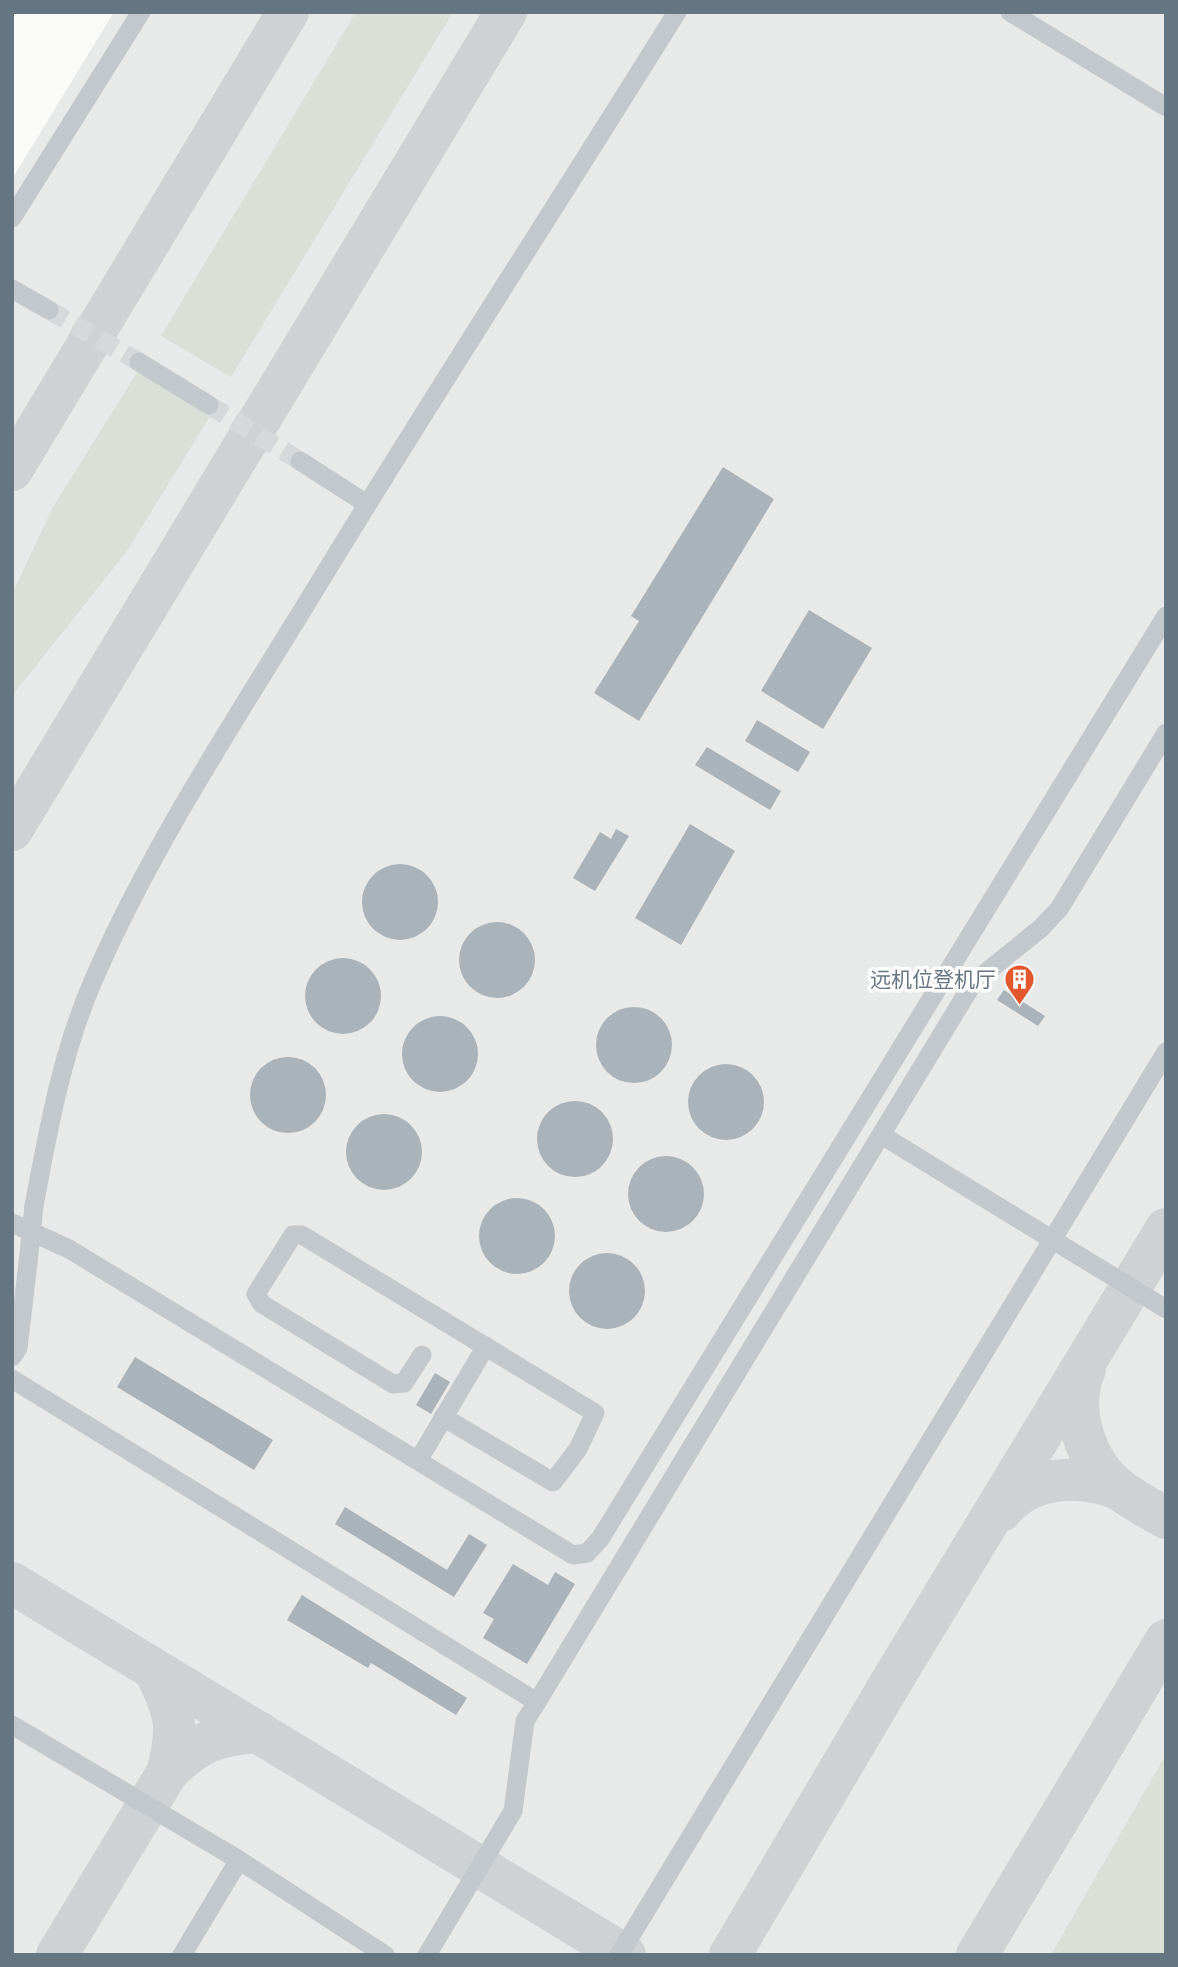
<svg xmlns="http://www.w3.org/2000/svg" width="1178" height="1967" font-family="Signika,'Noto Sans SC',sans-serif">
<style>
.built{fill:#e8e9e9}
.green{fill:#dadfd7}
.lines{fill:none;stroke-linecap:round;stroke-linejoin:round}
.taxiway{stroke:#ced2d4;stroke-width:42}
.building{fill:#aab3b9}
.minor-tunnel{stroke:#d5d9db;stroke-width:19;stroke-dasharray:19 10;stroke-linecap:butt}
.minor{stroke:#c3c8cc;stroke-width:19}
.minor-bridge{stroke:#c3c8cc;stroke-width:19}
.labels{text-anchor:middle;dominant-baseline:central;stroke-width:7;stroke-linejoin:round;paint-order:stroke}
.poi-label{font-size:21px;fill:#657683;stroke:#fff;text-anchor:end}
</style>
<rect width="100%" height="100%" fill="#fafaf8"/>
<path class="built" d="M114 12H1166V1955H12V179Z"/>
<path class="green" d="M356 12H453L231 377 161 336Z
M138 371 212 413 127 551 12 696V594L53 507Z
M1166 1757V1955H1051L1162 1761Z"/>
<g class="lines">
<path class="taxiway" d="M12 470 288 12
M12 830 506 12
M1085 1369C1068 1409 1085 1463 1119 1489 1133 1500 1150 1509 1166 1518
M1001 1511C1030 1475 1079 1474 1119 1489
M12 1583 625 1955
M155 1670C175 1715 180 1724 167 1773
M57 1955 167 1773C197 1742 216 1735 259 1732
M730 1955 893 1679 1166 1229
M977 1955 1166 1640"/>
</g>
<path class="building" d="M723 467 774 499 639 721 594 693 639 621 631 616Z
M809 610 872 648 823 729 761 691Z
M757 720 810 752 798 772 745 741Z
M707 747 781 791 770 810 695 765Z
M690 824 735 851 681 945 635 918Z
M616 829 629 836 595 891 573 878 600 832 611 839Z
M362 902a38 38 0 1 1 76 0a38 38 0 1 1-76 0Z
M459 960a38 38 0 1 1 76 0a38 38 0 1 1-76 0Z
M305 996a38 38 0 1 1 76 0a38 38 0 1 1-76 0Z
M1004 990 1045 1016 1038 1026 997 1000Z
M596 1045a38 38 0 1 1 76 0a38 38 0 1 1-76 0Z
M402 1054a38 38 0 1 1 76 0a38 38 0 1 1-76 0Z
M250 1095a38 38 0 1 1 76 0a38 38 0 1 1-76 0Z
M688 1102a38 38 0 1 1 76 0a38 38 0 1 1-76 0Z
M537 1139a38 38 0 1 1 76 0a38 38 0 1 1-76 0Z
M346 1152a38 38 0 1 1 76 0a38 38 0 1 1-76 0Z
M628 1194a38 38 0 1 1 76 0a38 38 0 1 1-76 0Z
M479 1236a38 38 0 1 1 76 0a38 38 0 1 1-76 0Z
M569 1291a38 38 0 1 1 76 0a38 38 0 1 1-76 0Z
M135 1357 273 1440 254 1470 117 1387Z
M435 1373 450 1382 431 1414 416 1405Z
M345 1507 447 1570 469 1534 487 1545 454 1597 335 1524Z
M513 1564 548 1585 555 1572 575 1584 527 1664 483 1638 494 1619 483 1613Z
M302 1595 467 1698 456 1715 371 1663 368 1668 287 1620Z"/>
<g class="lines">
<path class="minor-tunnel" d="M49 310 139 362
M209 405 300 461"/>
<path class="minor" d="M1010 12 1166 107
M12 218 141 12
M12 289 49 310
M139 362 209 405
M300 461 367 504
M883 1136 1166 1309
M34 1206C48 1131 62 1052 93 981 153 843 238 716 316 588 434 394 557 205 677 12
M12 1223 69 1249 573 1555 587 1553 600 1539 1166 616
M422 1355 404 1383 393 1384 262 1304 256 1294 293 1235H302L595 1413 578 1449 553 1482 443 1417
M12 1357 18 1348 28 1263
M12 1379 537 1702
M419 1459 486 1346
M12 1725 239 1860 385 1955
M182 1955 239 1860
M427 1955 513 1811 525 1721 537 1702 973 983 1041 928 1059 909 1166 733
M619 1955 1166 1052"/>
<path class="minor-bridge" d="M28 1263 34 1206"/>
</g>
<defs>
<symbol id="building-pin" viewBox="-11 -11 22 30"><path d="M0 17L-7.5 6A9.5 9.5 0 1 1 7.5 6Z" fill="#e4572e" stroke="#fff"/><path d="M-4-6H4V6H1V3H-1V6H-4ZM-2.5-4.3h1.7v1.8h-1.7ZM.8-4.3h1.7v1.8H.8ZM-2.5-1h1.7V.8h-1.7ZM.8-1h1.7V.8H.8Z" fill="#fff"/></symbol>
</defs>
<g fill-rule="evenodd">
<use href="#building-pin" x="1002" y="962" width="35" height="47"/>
</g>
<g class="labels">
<g class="poi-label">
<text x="996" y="980">远机位登机厅</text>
</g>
</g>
<rect width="1178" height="1967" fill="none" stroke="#657683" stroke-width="28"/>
</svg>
